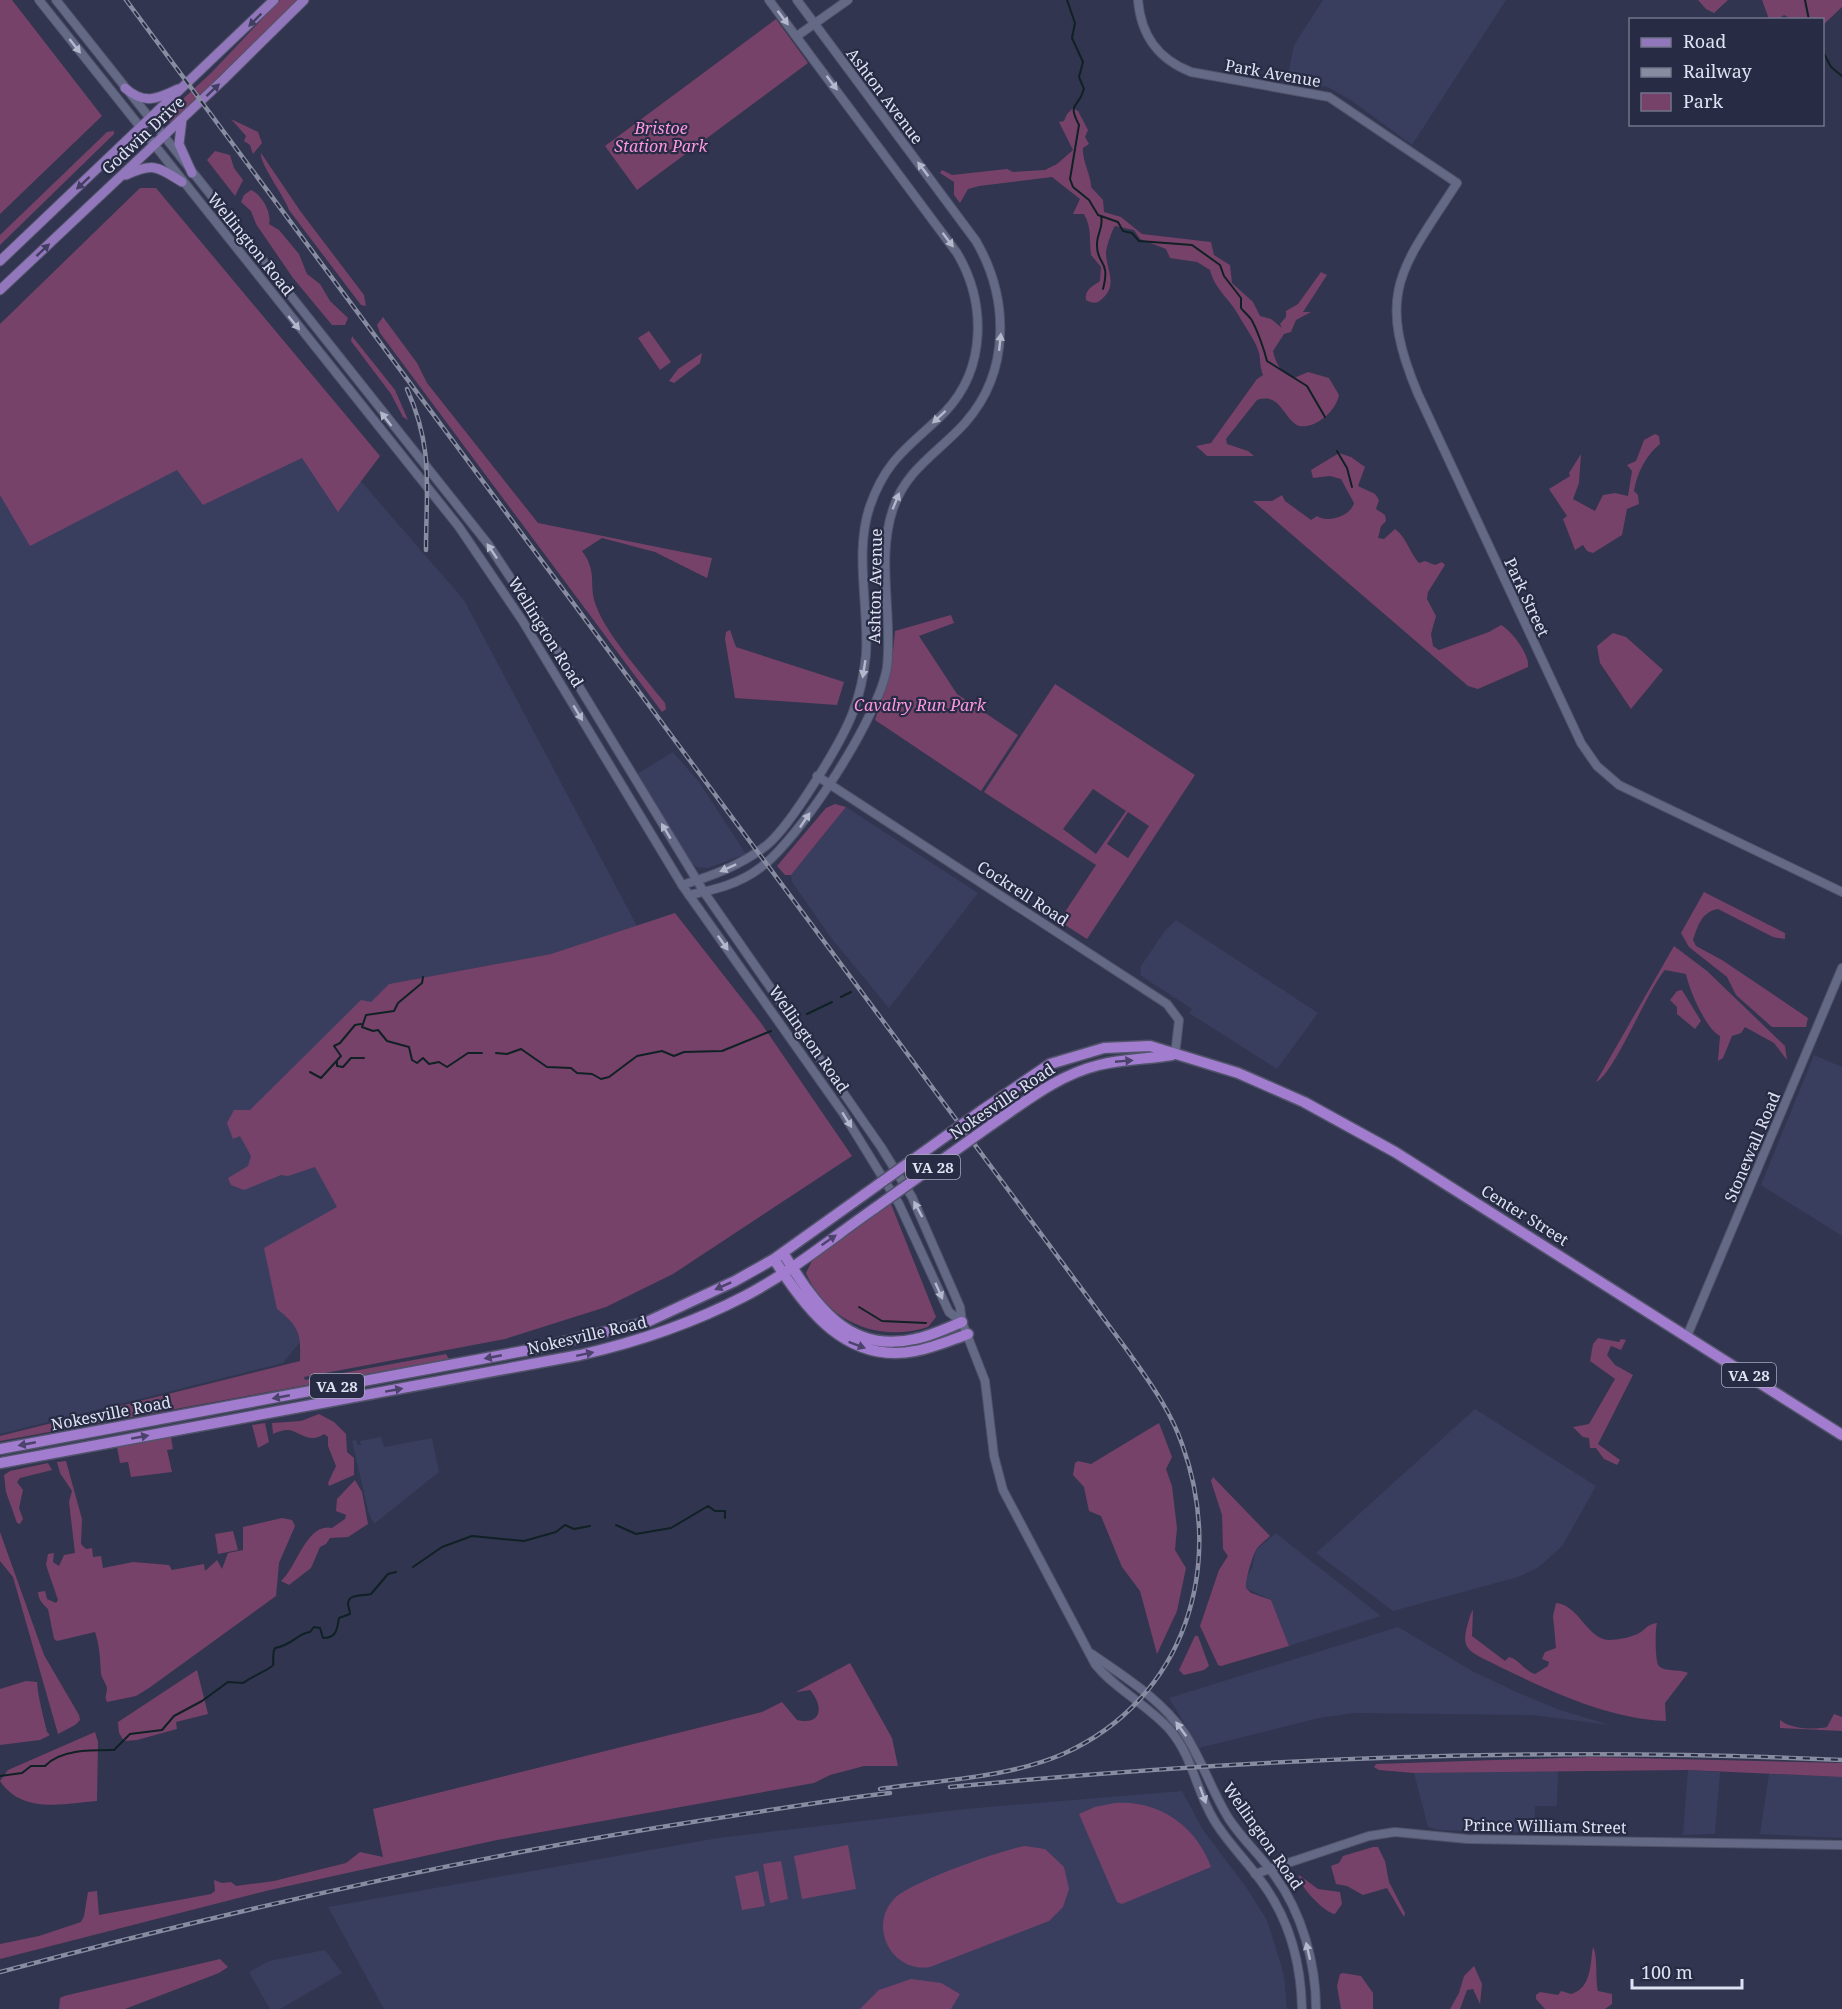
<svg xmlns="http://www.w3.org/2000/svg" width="1842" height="2009" font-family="'Noto Serif',serif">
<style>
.built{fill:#393e5e}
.green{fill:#774269;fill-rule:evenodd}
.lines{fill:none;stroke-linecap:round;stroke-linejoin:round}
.stream{stroke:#102125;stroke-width:2}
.tertiary-casing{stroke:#505369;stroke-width:10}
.secondary-casing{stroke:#505369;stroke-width:10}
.primary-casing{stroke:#505369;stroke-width:11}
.trunk-casing{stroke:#505369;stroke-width:13}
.tertiary{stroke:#646986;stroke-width:8}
.secondary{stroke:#646986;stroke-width:8}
.primary{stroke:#9377bc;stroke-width:9}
.trunk{stroke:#a27cce;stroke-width:10}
.rail-casing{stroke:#888ca1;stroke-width:4.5}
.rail{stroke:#272b44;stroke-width:2;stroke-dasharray:7;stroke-linecap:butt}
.trunk-bridge-casing{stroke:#505369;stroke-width:13;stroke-linecap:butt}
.trunk-bridge{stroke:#a27cce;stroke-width:10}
.oneway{fill:#b4b8cd}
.oneway2{fill:#423e62}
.oneway3{fill:#4c436d}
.labels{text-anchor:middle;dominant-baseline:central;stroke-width:4.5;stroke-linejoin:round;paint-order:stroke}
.shield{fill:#272b44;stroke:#a8abbe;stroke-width:1.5}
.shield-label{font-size:15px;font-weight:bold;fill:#dfe2f3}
.street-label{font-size:16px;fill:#dfe2f3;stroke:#272b44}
.park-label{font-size:16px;font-style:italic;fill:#fd97e1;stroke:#272b44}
</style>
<rect width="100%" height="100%" fill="#31354f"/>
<path class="built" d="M1323 0H1506L1412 145 1352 101 1328 87 1287 79 1294 45Z
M0 424 314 427 464 600 637 926 551 954 389 984 252 1122 320 1145 351 1204 272 1253 300 1342 283 1363 0 1434Z
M673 752 699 782 746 854 708 868 696 867 689 861 637 774Z
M846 807 978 893 889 1008 832 939 792 882 791 875Z
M1176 920 1318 1013 1277 1069 1189 1013 1192 1009 1140 975 1141 966 1164 932Z
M1814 1055 1842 1067V1236L1761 1185Z
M1475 1409 1596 1486 1563 1545 1538 1568 1518 1577 1393 1611 1316 1553Z
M381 1437 384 1447 432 1438 439 1472 374 1524 369 1514 352 1441 356 1440 358 1445H361L360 1441Z
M1276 1533 1306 1557 1381 1616 1289 1646 1271 1600 1246 1588 1245 1579 1252 1568 1256 1550Z
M1398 1627 1474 1672 1521 1694 1560 1710 1610 1725 1532 1715 1355 1713 1319 1718 1199 1748 1169 1698Z
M1688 1770 1720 1772 1715 1834 1683 1835Z
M1558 1771 1557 1806H1535L1534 1833 1438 1830 1428 1827 1414 1773Z
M1769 1774 1842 1777V1838L1760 1834Z
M1182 1791 1203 1830 1246 1887 1267 1920 1284 1975 1287 2009H384L328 1907 718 1838 965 1809Z
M325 1950 342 1973 280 2009H270L249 1972 269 1961Z"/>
<path class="green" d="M0 0H12L102 116 0 214Z
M280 0H298L173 122H164L172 109 211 73Z
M1698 0H1728L1714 13 1706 9Z
M1762 0H1842V7L1823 25 1822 20 1791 19 1784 15 1779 19H1769Z
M776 19 808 63 637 190 605 146Z
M1073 108 1078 111 1088 130 1085 137 1089 144 1083 148C1082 161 1092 178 1091 187L1103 200 1104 212 1121 217 1142 234 1211 242 1214 255 1230 265 1232 283 1253 302 1260 316 1271 319 1282 328 1280 324 1286 317V311L1298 304 1321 272 1327 275 1303 312H1311L1296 320 1291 332 1284 334 1273 351C1276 364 1281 373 1294 378L1308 372 1329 378 1339 395C1336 411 1316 429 1299 426 1283 419 1281 392 1257 400L1226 439 1227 444 1248 451 1254 456H1207L1196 446 1211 443 1257 379 1263 375C1259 364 1261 361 1259 353 1256 341 1245 327 1239 316 1230 299 1215 290 1210 270L1197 262 1170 258 1166 249 1140 239 1134 230 1115 226C1112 230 1106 248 1106 253 1106 269 1118 284 1103 298 1097 304 1093 304 1086 300 1084 290 1093 286 1100 281L1101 267 1091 255C1089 240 1092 228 1084 214H1073L1080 199 1052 177 979 186 968 189 960 203 954 195V182L940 173 942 170 952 175 1007 169 1013 172 1045 170 1057 164 1073 150 1059 122 1064 121 1067 114Z
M231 119 258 132 262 143 253 154 250 145 244 141 246 136Z
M114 131V134L0 245V235L107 132Z
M215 151 230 155 234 168 243 180 235 196 207 160Z
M261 153 301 212 364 295 366 306 361 305 289 210C285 197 259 163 261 153Z
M140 188H156L380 456 338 512 302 458 203 505 177 470 30 546 0 495V324Z
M251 190C261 194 272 212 269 224L279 230 299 254 307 274 320 284 330 301 348 318 345 325H332L293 278 256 224 251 211 241 202 244 195Z
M383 317 417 363 427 383 538 523 712 558 707 578 655 552 602 538 582 551C599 574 587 585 597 608 607 635 646 679 665 703L666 709 662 712 380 333 377 325Z
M649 331 671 362 660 370 638 338Z
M352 336 395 390 408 420 403 417 391 394 351 341Z
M702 353 700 363 674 383 669 381 678 369Z
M1655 434 1659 436 1660 444C1646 455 1637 473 1634 491L1638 495 1639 504 1627 509 1622 535 1593 553 1587 551 1583 545 1575 550 1563 519 1567 516 1549 489 1570 476 1569 473 1581 454 1579 483 1573 499 1595 511 1603 495 1615 493 1628 496 1632 471 1627 465 1636 461 1644 440Z
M1339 453 1351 457 1365 467 1358 486 1375 494 1379 500 1376 509 1385 515 1386 521 1381 526 1378 538 1384 539 1395 529C1407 538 1409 552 1419 563L1425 561 1435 565 1442 562 1445 565 1428 592 1427 599 1436 616 1431 634 1433 646 1439 650 1489 632 1501 625C1512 631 1530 655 1528 667L1478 689 1468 686 1253 501H1272L1282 495 1285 501 1311 520 1317 516C1327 523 1350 517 1354 503L1341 479 1330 476 1313 478 1311 470Z
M951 615 954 623 919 636 957 694 1018 735 981 791 875 720 891 672 895 631Z
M730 630 736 647 844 682 837 705 735 698 725 639 726 632Z
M1613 633 1626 637 1663 670 1631 709 1600 663 1597 646Z
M1055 684 1195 775 1087 939 1059 921 1096 865 984 792ZM1093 789 1126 811 1096 854 1063 829ZM1128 812 1149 826 1128 858 1107 844Z
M835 804 846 807 791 875H785L777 866 826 808Z
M1704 892 1785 933V939L1773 937 1718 909C1701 912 1698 926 1693 940L1696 946 1722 960 1808 1018 1806 1027H1772L1736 995 1727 977 1689 947 1681 933Z
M675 913 761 1023 852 1156 673 1274 606 1307 505 1339 304 1377 305 1380 446 1354 449 1359 0 1441V1436L300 1361C301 1334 299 1326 277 1309L264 1248 337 1207 315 1167 288 1176 281 1175 244 1190 231 1185 228 1178 248 1166 251 1156 240 1136 233 1139 227 1123 234 1110H250L361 1000 371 1002 389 984 551 954Z
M1674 946 1707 971 1785 1046 1787 1060 1774 1043 1745 1027 1741 1033 1732 1036 1723 1058 1718 1061 1720 1036C1706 1029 1689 990 1686 974L1665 970C1648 989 1613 1076 1596 1082Z
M1682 990 1701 1021 1695 1029 1677 1014V1007L1670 1000 1677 991Z
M891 1204 936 1317 928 1327C879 1343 827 1322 806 1273L813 1259Z
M1598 1338 1619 1342 1621 1339 1626 1340 1621 1350 1611 1346 1607 1355 1615 1365 1633 1375 1598 1444 1620 1460 1617 1465 1604 1459 1596 1448H1590L1589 1438 1583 1437 1573 1427 1589 1424 1615 1379 1590 1361 1593 1344Z
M319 1414 334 1422 346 1434 347 1452 354 1458V1475L329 1486 328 1483 336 1466 328 1446V1437L324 1434C310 1445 297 1430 288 1430 284 1430 277 1432 273 1434L272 1423 301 1421Z
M265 1423 269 1442 258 1448 252 1425Z
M1159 1423 1172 1457 1166 1469 1172 1486 1177 1528 1175 1550 1186 1568 1177 1611 1157 1654 1140 1591 1122 1567 1101 1516 1089 1511 1084 1487 1073 1475 1075 1463 1078 1461 1091 1464Z
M171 1437 173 1449 167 1450 172 1472 131 1477 128 1462 120 1463 117 1447Z
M66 1461 82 1519 81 1544 86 1549 92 1548 93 1557 101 1556 103 1568 133 1562 169 1565 172 1570 204 1564 205 1571 217 1560 222 1569 228 1553 243 1550V1527L282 1518 292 1520 295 1526 279 1563 276 1596 149 1688 136 1696 107 1702C104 1696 107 1695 107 1688 106 1683 102 1679 101 1674 100 1659 100 1647 95 1632L57 1641 54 1639 48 1609C42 1603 39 1601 38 1592L45 1591 47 1599 56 1603 58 1600 46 1565 48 1554 54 1553 53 1562 59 1566 64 1555 75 1553 69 1502 72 1491 60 1473 57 1462Z
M48 1463 52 1470 20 1478 17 1482 23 1490 19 1508 23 1519 20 1524 17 1523 6 1492 4 1475 10 1471Z
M1213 1477 1270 1536C1266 1540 1259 1545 1256 1550 1252 1557 1245 1581 1246 1588L1251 1593 1271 1600 1289 1646 1221 1666 1218 1665 1200 1626 1219 1570 1228 1556 1223 1549 1222 1515 1211 1481Z
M355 1480 362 1492 368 1524 348 1537 330 1538 326 1544 320 1547 311 1568 289 1585 281 1581C297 1567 307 1522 332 1528L345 1519 346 1515 336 1511 337 1499Z
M233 1531 238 1550 218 1554 215 1534Z
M0 1532 44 1655 79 1715 80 1720 75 1725 58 1734 13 1577 0 1561Z
M1556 1603C1579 1605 1587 1639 1609 1640 1617 1640 1634 1637 1641 1632 1647 1627 1649 1624 1657 1623 1655 1629 1655 1663 1659 1666 1664 1672 1680 1669 1688 1673L1665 1703 1666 1721C1601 1718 1537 1685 1480 1657 1463 1648 1463 1641 1468 1623 1470 1617 1470 1614 1473 1610L1472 1636 1505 1661 1509 1657C1519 1659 1523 1670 1535 1674L1548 1666 1549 1662 1542 1659 1545 1652 1556 1648 1553 1616Z
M1195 1636H1198L1209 1666 1204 1670 1184 1675 1179 1670Z
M850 1663 892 1738 898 1766H864L830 1775 814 1783 497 1840 270 1890 0 1959V1944L39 1936 81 1922 84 1916 88 1892 97 1891 99 1915 211 1894 215 1891 214 1880 222 1883 231 1882 236 1886 274 1881 346 1863 360 1852 383 1857 373 1809 762 1712 782 1702 797 1720C822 1726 824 1706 810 1690L796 1692Z
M197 1670 208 1714 176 1722 177 1729 137 1740 124 1741 119 1733 118 1722Z
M26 1681 37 1682C38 1697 43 1715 47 1732L50 1735 40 1740 0 1745V1689Z
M1834 1714 1842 1717V1731L1780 1728V1720C1790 1729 1814 1730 1827 1727Z
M95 1732 98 1742 97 1801C63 1804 22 1814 0 1781L8 1770Z
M1591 1757 1842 1763V1777L1688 1770 1414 1773 1379 1770 1374 1767 1376 1764Z
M1115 1803C1159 1800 1196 1826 1211 1867L1122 1904 1117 1902 1079 1814 1095 1807Z
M848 1845 856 1889 802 1899 794 1856Z
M1025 1846 1045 1849 1064 1867 1069 1889 1063 1907 1049 1921 930 1967C892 1973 867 1926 895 1898 911 1882 1001 1850 1025 1846Z
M1373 1847H1378L1385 1861 1389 1882 1405 1913 1404 1917 1387 1888 1363 1895 1347 1886 1336 1884 1331 1866 1339 1863 1343 1856Z
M781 1861 788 1899 770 1903 763 1864Z
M758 1871 765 1906 742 1910 735 1876Z
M1299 1875 1318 1889 1340 1892 1342 1904 1335 1914C1324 1913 1296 1883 1299 1875Z
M1593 1947C1598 1955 1595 1978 1598 1991L1612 1994V2004L1605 2009H1545L1536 1999V1995L1540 1992 1558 1995 1561 1991 1571 1994C1592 1988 1590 1963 1593 1947Z
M220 1959 228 1967 219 1973 125 2009H59L60 1998 64 1996Z
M1474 1966 1482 1984 1480 2004 1473 1989 1467 1990 1460 2009H1450L1459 1993 1464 1976Z
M1343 1973 1361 1976 1373 1993V2009H1341L1337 1986 1340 1974Z
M911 1979 941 1983 960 1994 951 2009H860L879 1990Z"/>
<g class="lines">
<path class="stream" d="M1067 0 1075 23 1072 38 1083 62 1079 77 1084 89C1078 110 1067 101 1079 125L1070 179 1073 187 1089 200 1098 215 1118 222 1123 231 1132 233 1139 241 1192 245 1220 265 1224 276 1241 298V308C1244 312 1248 315 1251 319 1257 329 1264 349 1267 361L1307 386 1325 417
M1805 0 1809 20
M1822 50 1831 67 1842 76
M1101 216C1104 227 1097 233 1097 244 1096 265 1111 259 1103 289
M1337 451 1347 468 1352 487
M423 977 422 983 398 1003 394 1011 366 1015 362 1027 373 1031 378 1030 387 1041 409 1047 412 1060 417 1063 423 1058 429 1064 439 1062 447 1067 468 1053H482
M841 997 851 992
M807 1014 832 1002
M496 1053 507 1054 521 1049 547 1067 571 1068 577 1073 592 1074 601 1079 609 1077 637 1056 662 1051 674 1056 684 1052 722 1051 771 1031
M337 1062V1066L343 1067 351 1058H364
M310 1072 321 1078 341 1056 334 1046 340 1043 355 1025 361 1024
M859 1307 882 1321 926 1323
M616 1525 636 1534 671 1528 708 1506 715 1511H725V1518
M413 1567 442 1547 472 1536 524 1541 556 1532 565 1525 574 1529 590 1526
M0 1776 22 1773 31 1766H45C60 1749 93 1750 114 1750L130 1734 162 1730 174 1716 202 1701 228 1682 243 1683C249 1678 272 1668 273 1665 274 1658 272 1653 275 1648 293 1645 296 1634 310 1632L314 1627 320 1628 323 1638C337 1638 337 1629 339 1618L350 1614C350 1610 348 1607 348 1604 348 1593 365 1596 371 1594L388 1574 396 1572"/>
<defs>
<path id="tertiary" d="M1138 0C1141 36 1158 59 1191 72L1329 97 1457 183C1401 269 1375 292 1418 394L1581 743 1597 766 1619 785 1842 892
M797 36 848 0
M817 776 1167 1004 1179 1020 1175 1055
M682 885C712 876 742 865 767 845 791 825 842 742 853 712 860 694 864 674 866 655 869 607 854 552 870 506 887 457 911 446 945 412 987 368 986 302 957 253L769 0
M689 895C714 890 739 884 760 868 800 839 880 715 887 667 893 615 876 559 893 509 906 469 939 452 965 423 1011 371 1009 298 976 241L797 0
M1687 1336 1842 968
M1255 1874 1369 1836 1395 1832 1467 1839 1842 1845"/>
<path id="secondary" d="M39 0 459 527 522 620 682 885 843 1113 899 1204 949 1312 962 1322
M56 0 488 544 541 624 704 892 881 1147 912 1197 960 1307 962 1322 985 1381 994 1456 1003 1490 1095 1664C1116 1690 1148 1705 1170 1730 1193 1757 1196 1791 1214 1820 1227 1842 1246 1860 1261 1881 1289 1918 1301 1963 1302 2009
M1092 1654C1126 1678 1161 1699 1185 1734 1202 1760 1212 1792 1229 1819 1242 1839 1261 1856 1275 1876 1302 1913 1316 1963 1316 2009"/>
<path id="primary" d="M125 88C144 105 157 99 178 89
M182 119 179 144 192 173
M126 175C154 162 158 167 182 182
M0 261 274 0
M0 290 223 80 304 0"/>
<path id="trunk" d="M981 1111 1050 1064 1104 1048 1150 1046 1238 1073 1304 1102 1395 1152 1842 1435
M991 1125C1025 1102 1058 1075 1099 1065 1123 1059 1148 1059 1172 1055
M783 1253C814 1302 847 1355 915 1339 931 1336 947 1328 962 1322
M774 1259C806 1310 847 1364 915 1351 933 1348 951 1340 968 1334
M0 1449 529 1350 647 1322 735 1281 774 1259 865 1194
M0 1463 580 1355C637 1342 693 1323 745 1296 791 1272 832 1238 875 1208"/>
</defs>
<use href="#tertiary" class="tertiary-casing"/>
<use href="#secondary" class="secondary-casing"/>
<use href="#primary" class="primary-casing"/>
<use href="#trunk" class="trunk-casing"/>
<use href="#tertiary" class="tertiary"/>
<use href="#secondary" class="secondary"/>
<use href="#primary" class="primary"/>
<use href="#trunk" class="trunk"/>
<defs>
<path id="rail" d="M126 0 1127 1350C1148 1380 1170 1409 1182 1444 1226 1565 1186 1699 1063 1754 1007 1778 940 1780 880 1789
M407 389C434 449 426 488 426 550
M950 1787C1247 1758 1544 1746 1842 1760
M0 1972C233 1910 467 1857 705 1820 767 1811 828 1800 890 1793"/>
</defs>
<use href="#rail" class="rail-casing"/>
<use href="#rail" class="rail"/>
<defs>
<path id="trunk-bridge" d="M865 1194 981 1111
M875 1208 991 1125"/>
</defs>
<use href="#trunk-bridge" class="trunk-bridge-casing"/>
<use href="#trunk-bridge" class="trunk-bridge"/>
</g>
<defs><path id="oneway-solid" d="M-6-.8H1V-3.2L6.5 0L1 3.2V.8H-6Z" transform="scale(1.5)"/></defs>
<g class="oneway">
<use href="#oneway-solid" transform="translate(783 18) rotate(53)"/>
<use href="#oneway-solid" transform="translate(75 46) rotate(52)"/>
<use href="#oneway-solid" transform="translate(832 83) rotate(53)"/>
<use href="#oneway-solid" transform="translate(923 169) rotate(-127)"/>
<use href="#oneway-solid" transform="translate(948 240) rotate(53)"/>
<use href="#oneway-solid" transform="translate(294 323) rotate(51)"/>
<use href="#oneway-solid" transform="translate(1000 342) rotate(-84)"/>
<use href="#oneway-solid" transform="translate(939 417) rotate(137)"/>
<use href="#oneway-solid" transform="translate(386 419) rotate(-128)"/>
<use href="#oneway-solid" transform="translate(896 501) rotate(-68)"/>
<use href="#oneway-solid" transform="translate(492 551) rotate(-124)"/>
<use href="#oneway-solid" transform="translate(864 669) rotate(99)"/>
<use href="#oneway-solid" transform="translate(578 713) rotate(59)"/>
<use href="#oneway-solid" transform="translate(805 820) rotate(-56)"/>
<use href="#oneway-solid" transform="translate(666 831) rotate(-121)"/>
<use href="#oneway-solid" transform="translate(728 868) rotate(156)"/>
<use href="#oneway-solid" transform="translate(723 943) rotate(55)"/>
<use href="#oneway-solid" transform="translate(847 1120) rotate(58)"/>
<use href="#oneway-solid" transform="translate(918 1209) rotate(-118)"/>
<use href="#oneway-solid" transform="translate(939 1291) rotate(66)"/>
<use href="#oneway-solid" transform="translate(1181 1729) rotate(-126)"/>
<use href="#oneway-solid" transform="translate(1203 1795) rotate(70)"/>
<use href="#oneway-solid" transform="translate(1308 1951) rotate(-103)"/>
</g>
<g class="oneway2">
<use href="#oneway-solid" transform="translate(255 20) rotate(135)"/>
<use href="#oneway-solid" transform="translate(213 90) rotate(-43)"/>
<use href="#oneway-solid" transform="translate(83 183) rotate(137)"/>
<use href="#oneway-solid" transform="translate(43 250) rotate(-43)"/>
</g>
<g class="oneway3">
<use href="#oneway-solid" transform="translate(1124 1061) rotate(-5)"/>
<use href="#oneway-solid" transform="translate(829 1240) rotate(-35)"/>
<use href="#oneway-solid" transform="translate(723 1286) rotate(156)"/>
<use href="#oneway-solid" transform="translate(857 1345) rotate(21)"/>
<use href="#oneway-solid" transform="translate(585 1354) rotate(-12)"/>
<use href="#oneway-solid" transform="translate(493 1357) rotate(169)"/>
<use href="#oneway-solid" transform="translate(394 1390) rotate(-10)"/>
<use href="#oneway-solid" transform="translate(281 1397) rotate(169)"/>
<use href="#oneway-solid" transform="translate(140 1437) rotate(-10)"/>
<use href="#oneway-solid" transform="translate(27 1444) rotate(169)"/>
</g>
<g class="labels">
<g class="shield">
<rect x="906" y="1155" width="54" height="24" rx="4.5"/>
<rect x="1722" y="1363" width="54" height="24" rx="4.5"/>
<rect x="310" y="1374" width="54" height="24" rx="4.5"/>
</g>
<g class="shield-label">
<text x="933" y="1167">VA 28</text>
<text x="1749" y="1375">VA 28</text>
<text x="337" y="1386">VA 28</text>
</g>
<g class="street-label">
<text transform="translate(1273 73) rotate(10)">Park Avenue</text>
<text transform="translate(885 96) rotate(53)">Ashton Avenue</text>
<text transform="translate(143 135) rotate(-43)">Godwin Drive</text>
<text transform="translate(251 244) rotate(51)">Wellington Road</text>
<text transform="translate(875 586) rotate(-89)">Ashton Avenue</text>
<text transform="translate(1527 597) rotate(65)">Park Street</text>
<text transform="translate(546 632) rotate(58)">Wellington Road</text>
<text transform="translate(1023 893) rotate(33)">Cockrell Road</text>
<text transform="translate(809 1039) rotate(55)">Wellington Road</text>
<text transform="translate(1002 1101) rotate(-34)">Nokesville Road</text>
<text transform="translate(1752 1147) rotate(-67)">Stonewall Road</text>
<text transform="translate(1525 1215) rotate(32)">Center Street</text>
<text transform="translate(587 1335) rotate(-13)">Nokesville Road</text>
<text transform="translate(111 1413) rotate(-11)">Nokesville Road</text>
<text transform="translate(1545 1826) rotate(1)">Prince William Street</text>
<text transform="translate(1263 1836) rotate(55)">Wellington Road</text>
</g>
<g class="park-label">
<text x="661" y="128">Bristoe<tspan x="661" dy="18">Station Park</tspan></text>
<text x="920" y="705">Cavalry Run Park</text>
</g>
</g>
<rect x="1629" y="18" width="195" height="108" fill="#272b44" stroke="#71748a" stroke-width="1.5"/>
<rect x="1641" y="38" width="30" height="9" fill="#9377bc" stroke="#71748a" stroke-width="1.5"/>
<text x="1683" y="48" font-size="18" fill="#dfe2f3">Road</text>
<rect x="1641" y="68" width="30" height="9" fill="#888ca1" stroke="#71748a" stroke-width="1.5"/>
<text x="1683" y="78" font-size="18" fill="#dfe2f3">Railway</text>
<rect x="1641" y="93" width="30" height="18" fill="#774269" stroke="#71748a" stroke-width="1.5"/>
<text x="1683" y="108" font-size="18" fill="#dfe2f3">Park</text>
<path d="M1632 1979v9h110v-9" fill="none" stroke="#dfe2f3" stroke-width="3"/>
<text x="1641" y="1979" font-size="18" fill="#dfe2f3" stroke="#272b44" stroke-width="4.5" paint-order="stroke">100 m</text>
</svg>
